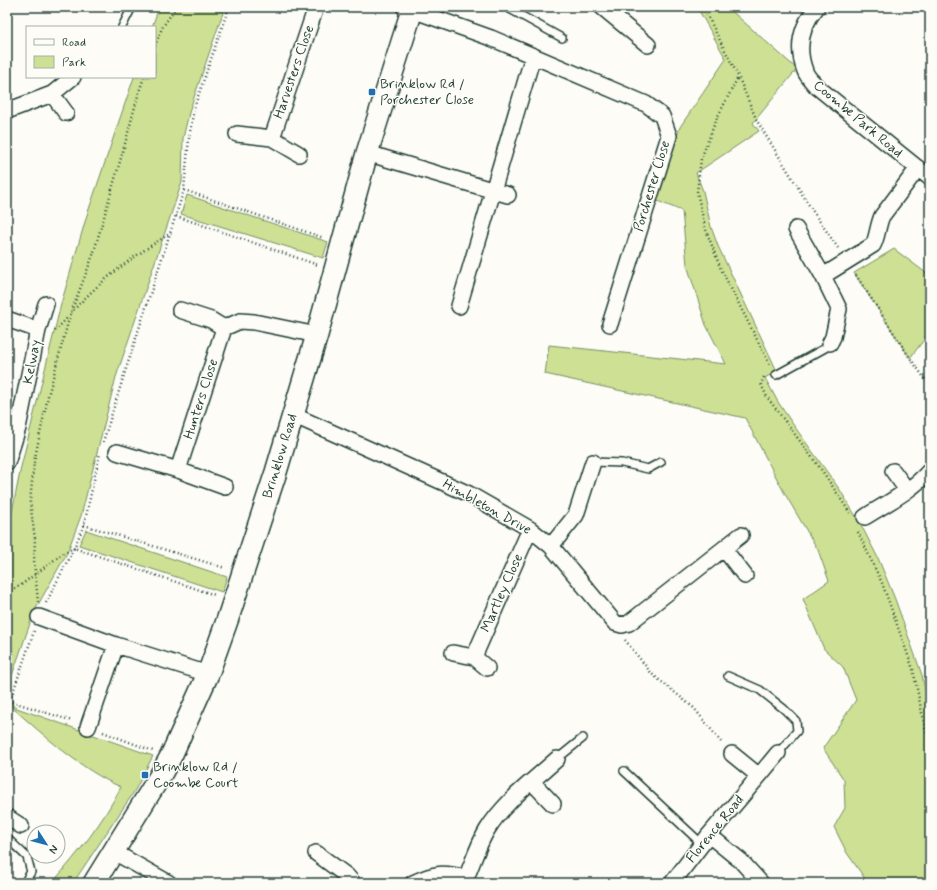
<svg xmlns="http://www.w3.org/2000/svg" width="937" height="890" font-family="Mynerve,sans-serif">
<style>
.green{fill:#cde094;stroke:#768e64}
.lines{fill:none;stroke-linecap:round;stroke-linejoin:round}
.service-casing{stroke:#1f3d34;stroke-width:10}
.minor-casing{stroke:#1f3d34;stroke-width:18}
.secondary-casing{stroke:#1f3d34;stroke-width:24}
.path{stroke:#1f3d34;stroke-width:2.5;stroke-dasharray:1 3;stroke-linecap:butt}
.service{stroke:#fdfcf7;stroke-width:7}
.minor{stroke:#fdfcf7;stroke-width:15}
.secondary{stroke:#fdfcf7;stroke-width:21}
.poi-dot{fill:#1f6fb2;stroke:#fdfcf7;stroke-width:1.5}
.labels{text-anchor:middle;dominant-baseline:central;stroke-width:3;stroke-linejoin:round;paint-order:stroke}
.street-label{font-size:14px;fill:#1f3d34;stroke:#fdfcf7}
.poi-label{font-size:14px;fill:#1f3d34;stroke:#fdfcf7;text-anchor:start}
</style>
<rect width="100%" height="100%" fill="#fdfcf7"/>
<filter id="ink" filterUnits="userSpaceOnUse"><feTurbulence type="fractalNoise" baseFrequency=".025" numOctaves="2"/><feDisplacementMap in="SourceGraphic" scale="8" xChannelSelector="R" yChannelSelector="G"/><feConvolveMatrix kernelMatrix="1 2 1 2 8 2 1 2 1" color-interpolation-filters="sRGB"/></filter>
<g filter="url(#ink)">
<path class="green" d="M159 7H225L190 109 183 138 182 182 116 377 81 516 67 553 34 612 7 690V537L21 467 61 304 87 215 134 77H155V27H152Z
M697 7H727L797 69 753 123 759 131 696 173 703 191 711 227 718 246 777 371 765 378 778 402 792 423 840 490 860 523 878 558 895 599 922 675 930 715V883H868L847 853 834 827 845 808 844 780 823 748 856 700 843 667 824 649 803 599 829 581 818 550 785 494 745 418 545 374 549 345 726 364 706 325 687 265 682 211 655 200 680 127 726 59Z
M187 195 328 242 323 258 181 214Z
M894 249 930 276V332L910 358 854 273Z
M86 530 227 577 222 592 79 545Z
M7 695 14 707 153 756 134 792 73 883H52C78 854 103 822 121 787 82 771 39 731 7 703Z"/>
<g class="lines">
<defs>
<path id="service" d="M506 7 562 38
M122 27 132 7
M776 375 825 348 830 343
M593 462 622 463 648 469 661 462
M728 676 760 690 784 709 796 721 797 731 778 753
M557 759 583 738
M624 771 702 844
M7 838 27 857 31 872 24 883"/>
<path id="minor" d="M404 7 491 38 646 104 662 116 669 136 610 324
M602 7 648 45
M817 7C801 26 796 47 805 71 807 77 813 82 816 86L930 178
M52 94 66 113
M7 111 52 94 73 77
M237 134 272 138 299 154
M272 138 316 7
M367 153 508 195
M796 229 823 276 839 309 833 337 830 343
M823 276 873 245C877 239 878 224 882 216L918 168
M459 306 533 56
M180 310 211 320 224 328 240 321 254 322 317 335
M7 319 38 330
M293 415 469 494 530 529 551 546 615 623 622 625 629 623 741 535
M117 452 178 470 225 487
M7 463 18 428 38 330 46 304
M178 470 224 328
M893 471 907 490
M865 517C887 503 913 490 930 470
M551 546 576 515 593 462
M724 549 745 576
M39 617 116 645 208 674
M453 653 474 657 487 668
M474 657 530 529
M88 727 116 645
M759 776 778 753
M532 782 553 804
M7 817 21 826
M709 835 741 861 761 883
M114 852 169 883
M316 853 347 876 353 883
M413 883C435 873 443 872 466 878 473 862 478 845 487 830 504 802 533 781 557 759
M672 883 709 835 759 776 732 754"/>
<path id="secondary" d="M94 883 160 776 171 756 208 674 228 618 276 472 317 335 367 153 413 7"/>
</defs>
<use href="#service" class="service-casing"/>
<use href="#minor" class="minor-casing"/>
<use href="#secondary" class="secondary-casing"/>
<path class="path" d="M703 7 738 76 757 121 814 213 838 248
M155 46 162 28 176 7
M737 79 716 120 701 159 697 192 705 227 720 267 770 365
M184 190 324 238
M176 216 318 265
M856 275 910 358 930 386
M71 313C99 281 135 255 171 233
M55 331 68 317
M764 377 761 384 767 397 823 472 850 513
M103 442 125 372 184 190 189 138 194 108 229 7
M84 525 225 568
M858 532 882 583 913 669 925 728 930 742
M7 592 21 585 62 554 74 548 84 525 100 453
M38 602 34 561 35 539 30 502 34 462 48 396 70 315 93 255 123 151 139 92 144 77
M46 603 74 548 215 595
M34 631 10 701 72 721
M625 640 652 674 694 708 721 742
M103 732 153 751"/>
<use href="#service" class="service"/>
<use href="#minor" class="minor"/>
<use href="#secondary" class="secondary"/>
</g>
</g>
<g class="poi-dot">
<rect x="368" y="88" width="8" height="8" rx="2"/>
<rect x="141" y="771" width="8" height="8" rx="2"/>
</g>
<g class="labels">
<g class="street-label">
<text transform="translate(294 72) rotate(-71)">Harvesters Close</text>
<text transform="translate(858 119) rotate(40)">Coombe Park Road</text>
<text transform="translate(652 186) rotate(-73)">Porchester Close</text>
<text transform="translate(32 362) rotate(-79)">Kelway</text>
<text transform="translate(201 399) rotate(-72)">Hunters Close</text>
<text transform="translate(280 456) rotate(-73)">Brinklow Road</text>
<text transform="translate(487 507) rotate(29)">Himbleton Drive</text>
<text transform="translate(502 593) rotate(-66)">Martley Close</text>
<text transform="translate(715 829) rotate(-51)">Florence Road</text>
</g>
<g class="poi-label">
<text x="380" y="84">Brinklow Rd /<tspan x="380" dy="16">Porchester Close</tspan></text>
<text x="153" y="767">Brinklow Rd /<tspan x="153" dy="16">Coombe Court</tspan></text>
</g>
</g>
<rect width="937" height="890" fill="none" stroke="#fdfcf7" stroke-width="24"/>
<rect x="12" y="12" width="913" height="866" fill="none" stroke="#1f3d34" stroke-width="1.5" filter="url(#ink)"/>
<rect x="26" y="26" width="130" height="52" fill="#fdfcf7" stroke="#a4b0a9"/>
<rect x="34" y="39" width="20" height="6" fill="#fdfcf7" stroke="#a4b0a9"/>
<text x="62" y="46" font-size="12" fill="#1f3d34">Road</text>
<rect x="34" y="56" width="20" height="12" fill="#cde094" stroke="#a4b0a9"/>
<text x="62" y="66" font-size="12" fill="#1f3d34">Park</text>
<g transform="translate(46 844) rotate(126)"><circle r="19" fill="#fdfcf7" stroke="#a4b0a9"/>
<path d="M0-3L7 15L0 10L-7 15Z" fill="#1f6fb2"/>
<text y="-6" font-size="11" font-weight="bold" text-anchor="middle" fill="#1f3d34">N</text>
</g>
</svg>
